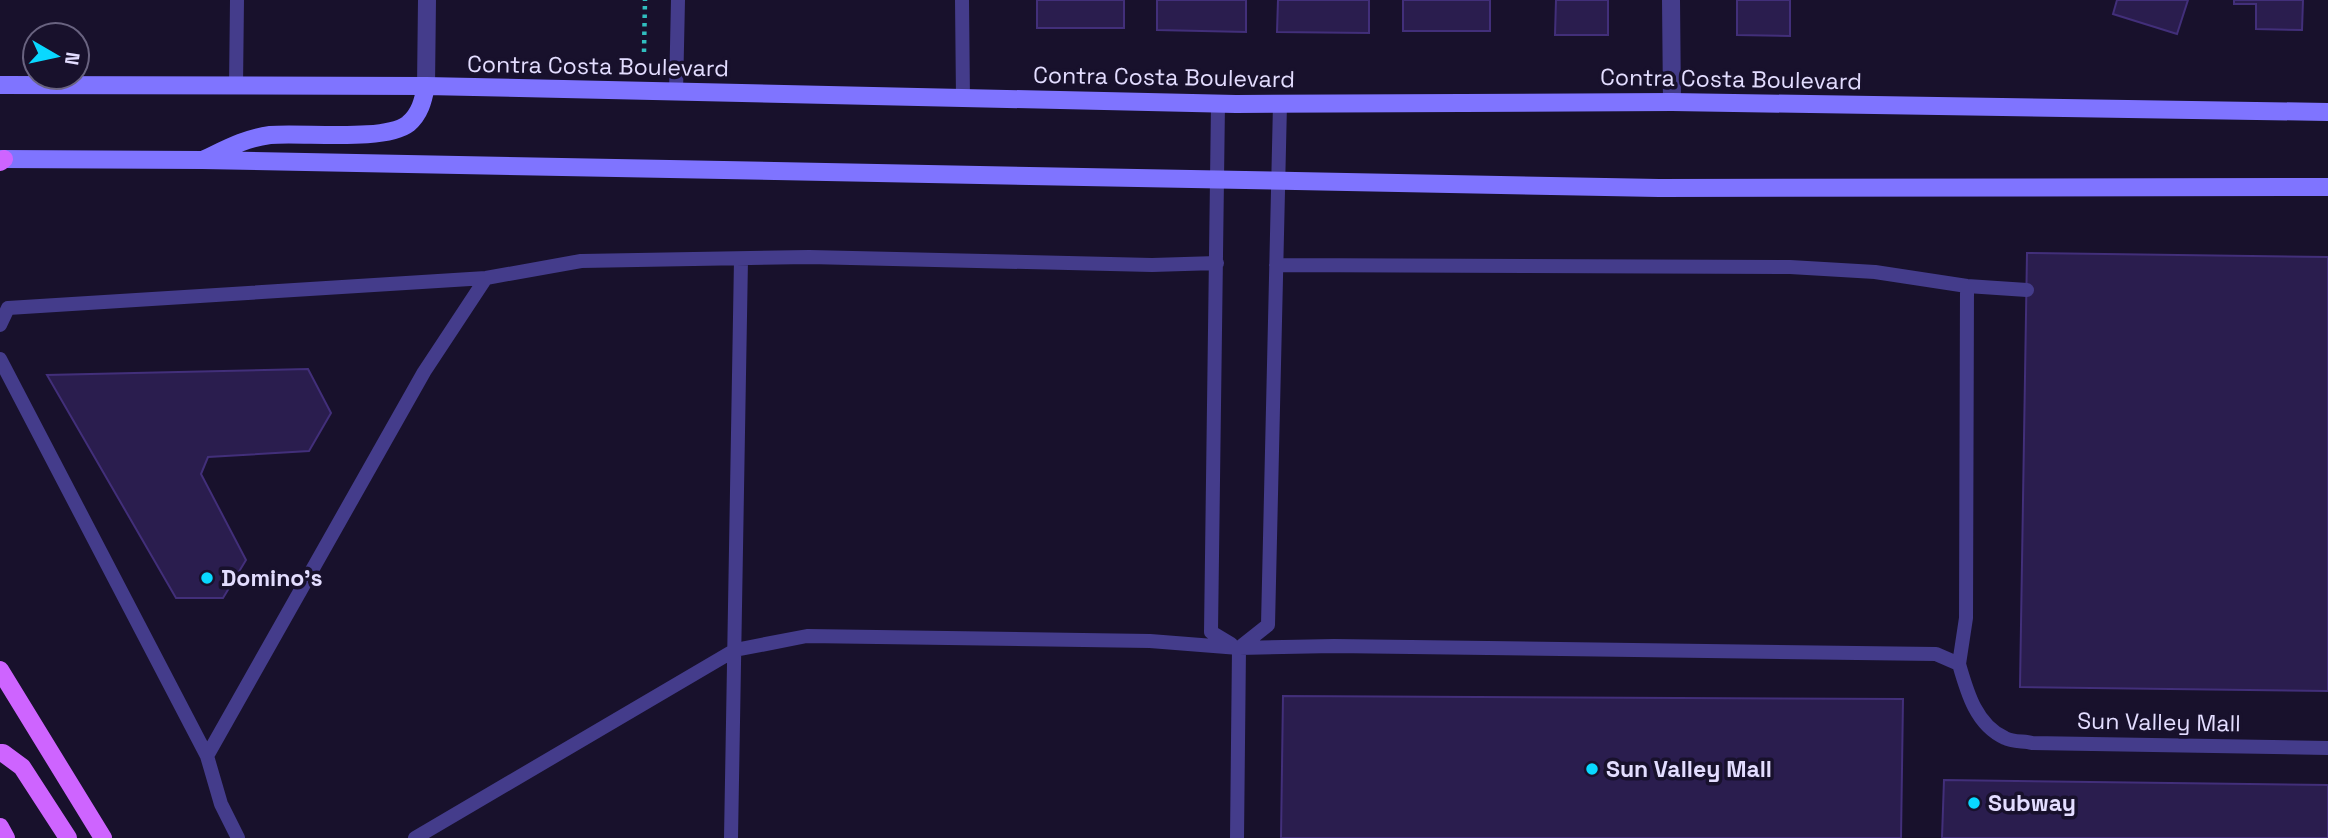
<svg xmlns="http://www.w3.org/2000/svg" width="2328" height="838" font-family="'Space Grotesk',sans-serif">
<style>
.building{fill:#2a1d4e;stroke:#422f7a;stroke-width:2}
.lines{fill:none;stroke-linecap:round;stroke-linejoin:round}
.path{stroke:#30bfbf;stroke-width:4.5;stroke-dasharray:3.5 5;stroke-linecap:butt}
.service{stroke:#443c8b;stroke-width:14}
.minor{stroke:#443c8b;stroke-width:18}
.secondary{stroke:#7f74ff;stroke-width:18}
.primary{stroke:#ce64ff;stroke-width:18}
.poi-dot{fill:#09d8ff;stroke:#18112c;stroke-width:2.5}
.labels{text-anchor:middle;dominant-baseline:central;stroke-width:7;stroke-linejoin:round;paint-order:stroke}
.street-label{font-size:23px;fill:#e3ddff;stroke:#18112c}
.poi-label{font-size:23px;font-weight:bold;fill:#e3ddff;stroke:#18112c;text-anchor:start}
</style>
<rect width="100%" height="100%" fill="#18112c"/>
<path class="building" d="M1037 0H1124V28H1037Z
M1157 0H1246V32L1157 30Z
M1278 0H1369V33L1277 32Z
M1403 0H1490V31H1403Z
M1556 0H1608V35H1555Z
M1737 0H1790V36L1737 35Z
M2117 0H2188L2177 34 2113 14Z
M2234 0H2303L2302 30 2256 29V4H2234Z
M2027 253 2328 257V691L2020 687Z
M308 369 331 413 309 451 208 457 201 474 246 560 223 598H176L47 375Z
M1283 696 1903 699 1901 838H1281Z
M1944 780 2328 785V838H1942Z"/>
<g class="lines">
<path class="path" d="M644 52 645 0"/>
<path class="service" d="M962 0 963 99
M236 86 237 0
M676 93 678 0
M1218 104 1211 632 1231 644
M1276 265 1790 267 1875 272 1967 286 2027 290
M0 325 8 308 486 278 581 261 809 257 1152 265 1217 263
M0 359 207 756 221 804 238 838
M1239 648 1268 625 1280 104
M1959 664 1966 618 1967 286
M207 756 424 372 486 278
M415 838 735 650 807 636 1150 641 1239 648 1334 646 1936 654 1959 664C1967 692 1976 725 2005 738 2012 742 2024 741 2032 743L2328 748
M731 838 741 259
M1237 838 1239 648"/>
<path class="minor" d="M1671 0 1672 102
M426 86 427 0"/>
<path class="secondary" d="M0 85 426 86 1236 104 1672 102 2328 112
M0 159 202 160 1659 188 2328 187
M205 159C226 149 246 138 270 135 302 132 385 142 408 124 420 114 423 101 426 86"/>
<path class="primary" d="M0 162 4 159
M0 670 103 838
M0 753H3L22 767 68 838
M0 827 6 838"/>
</g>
<g class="poi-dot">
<circle cx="207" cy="578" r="7"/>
<circle cx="1592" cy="769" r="7"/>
<circle cx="1974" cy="803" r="7"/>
</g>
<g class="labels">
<g class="street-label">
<text transform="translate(598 66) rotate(1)">Contra Costa Boulevard</text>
<text transform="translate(1164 77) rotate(1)">Contra Costa Boulevard</text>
<text transform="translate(1731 79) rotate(1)">Contra Costa Boulevard</text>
<text transform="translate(2159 722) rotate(1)">Sun Valley Mall</text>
</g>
<g class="poi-label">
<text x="221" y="578">Domino's</text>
<text x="1606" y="769">Sun Valley Mall</text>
<text x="1988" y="803">Subway</text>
</g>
</g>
<g transform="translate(56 56) rotate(99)"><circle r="33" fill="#18112c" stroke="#696380" stroke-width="2"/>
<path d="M0-5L12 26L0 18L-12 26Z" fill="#09d8ff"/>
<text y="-10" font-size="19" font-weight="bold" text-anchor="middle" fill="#e3ddff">N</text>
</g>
</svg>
